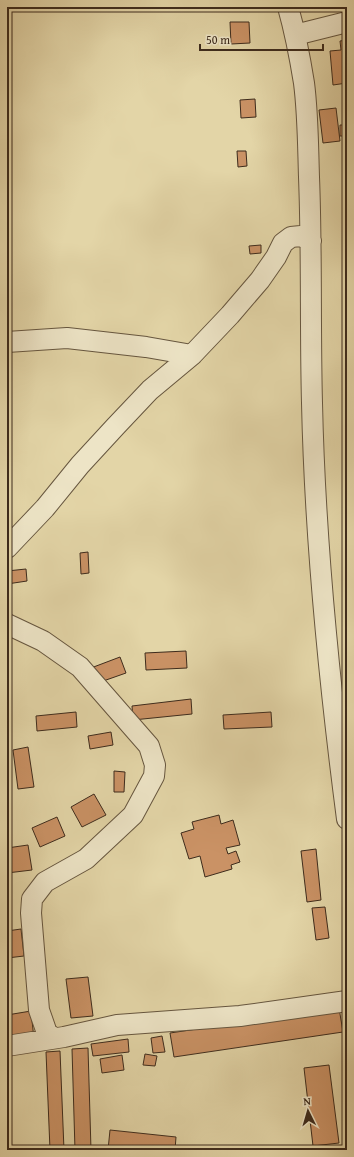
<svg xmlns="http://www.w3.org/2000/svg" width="354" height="1157" font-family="'Gentium Book Plus',serif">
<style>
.building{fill:#ca9265;stroke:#3d2b1c}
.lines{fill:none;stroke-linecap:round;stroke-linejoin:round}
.street-casing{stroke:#66563f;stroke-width:22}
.street{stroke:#ede4c6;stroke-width:20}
</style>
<rect width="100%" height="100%" fill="#e3d5a7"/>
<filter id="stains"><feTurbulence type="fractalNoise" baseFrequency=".005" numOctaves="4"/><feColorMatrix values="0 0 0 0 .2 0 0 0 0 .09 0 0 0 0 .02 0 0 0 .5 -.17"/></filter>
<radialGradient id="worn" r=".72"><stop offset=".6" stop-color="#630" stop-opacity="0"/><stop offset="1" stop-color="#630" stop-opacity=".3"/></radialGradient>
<path class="building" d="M230 22H249L250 43 231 44Z
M347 40V83L333 85 330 51 341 50 340 41Z
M255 99 256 117 241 118 240 100Z
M336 108 340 141 323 143 319 110Z
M340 125H347V136H340Z
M237 151H246L247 166 238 167Z
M261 245V253L250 254 249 246Z
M88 552 89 573 81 574 80 553Z
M26 569 27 581 7 584V571Z
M186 651 187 668 146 670 145 653Z
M120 657 126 673 89 686 83 671Z
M191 699 192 714 133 720 132 706Z
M76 712 77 727 37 731 36 716Z
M271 712 272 727 224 729 223 715Z
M111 732 113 745 90 749 88 736Z
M28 747 34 787 18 789 13 750Z
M114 771 125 772 124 792H114Z
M94 794 106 815 82 827 71 807Z
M219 815 221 824 233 820 240 845 226 848 228 854 236 851 240 862 231 865 232 869 205 877 200 856 189 859 181 833 194 829 192 822Z
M57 817 65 836 40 847 32 828Z
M28 845 32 870 7 873V848Z
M316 849 321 900 307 902 301 851Z
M325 907 329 938 316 940 312 908Z
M21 929 24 956 7 958V931Z
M88 977 93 1016 71 1018 66 979Z
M339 1008 343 1032 174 1057 170 1033Z
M31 1011 34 1039 7 1043V1015Z
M162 1036 165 1052 153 1053 151 1038Z
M128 1039 129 1052 93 1056 91 1044Z
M88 1048 91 1150H75L72 1049Z
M60 1051 64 1150H50L46 1052Z
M145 1054 157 1056 155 1066 143 1065Z
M122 1055 124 1070 102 1073 100 1059Z
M329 1065 339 1143 313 1146 304 1068Z
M110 1130 176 1137 175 1150H108Z"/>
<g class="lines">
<defs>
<path id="street" d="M288 7C295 32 300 58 304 83 308 114 308 146 309 177 312 252 310 328 312 403 315 542 329 681 347 819
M295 35 347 22
M7 342 67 338 146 347 192 355
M7 548 45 508 80 465 115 427 150 390 192 355 230 315 260 280 276 257 283 243 291 237 301 236 311 241
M7 624 43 641 80 667 149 746 155 765 154 776 133 815 86 859 45 882 32 899 31 913 39 1010 47 1033 54 1038
M7 1046 64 1037 117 1025 240 1016 347 1001"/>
</defs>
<use href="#street" class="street-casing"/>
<use href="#street" class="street"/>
</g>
<rect width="354" height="1157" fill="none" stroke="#e3d5a7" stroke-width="24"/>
<rect x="8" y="8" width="338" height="1141" fill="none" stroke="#3d2b1c" stroke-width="2"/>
<rect x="12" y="12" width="330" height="1133" fill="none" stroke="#3d2b1c"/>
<g transform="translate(308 1111) rotate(355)" stroke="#ede4c6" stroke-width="3" paint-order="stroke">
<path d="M0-3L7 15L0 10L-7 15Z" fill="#3d2b1c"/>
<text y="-6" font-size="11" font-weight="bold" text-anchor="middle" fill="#3d2b1c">N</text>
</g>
<path d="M200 44v6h123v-6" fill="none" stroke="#3d2b1c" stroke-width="2"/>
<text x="206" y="44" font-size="12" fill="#3d2b1c" stroke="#ede4c6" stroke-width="3" paint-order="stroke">50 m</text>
<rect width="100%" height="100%" filter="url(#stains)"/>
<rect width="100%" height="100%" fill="url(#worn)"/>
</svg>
